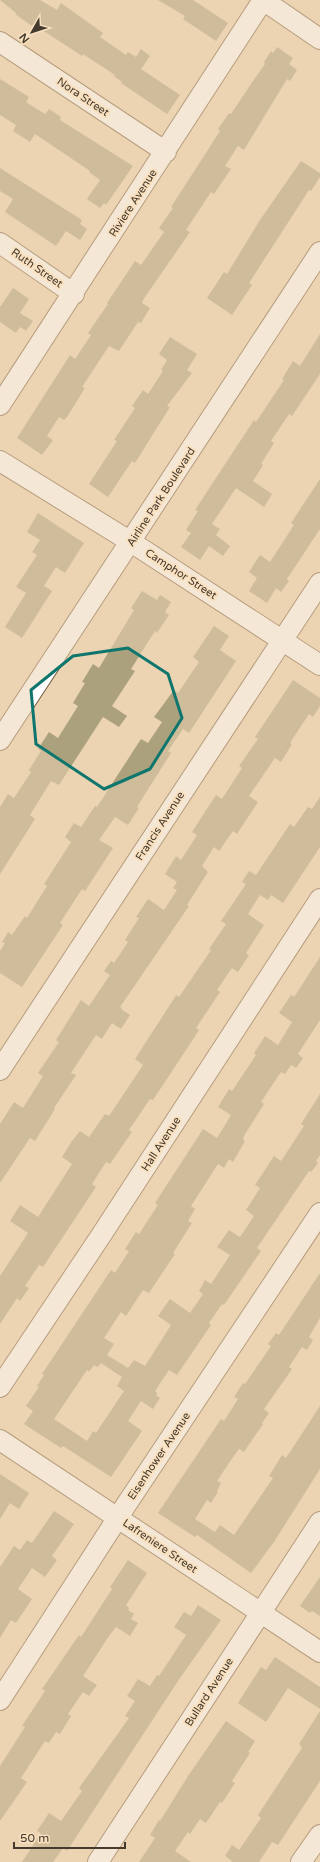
<svg xmlns="http://www.w3.org/2000/svg" width="320" height="1862" font-family="'Varela Round',sans-serif">
<style>
.building{fill:#aba17c;fill-rule:evenodd}
.lines{fill:none;stroke-linecap:round;stroke-linejoin:round}
.minor-casing{stroke:#715b3e;stroke-width:22}
.minor{stroke:#fff;stroke-width:20}
.marked{fill:none;stroke:#0f766e;stroke-width:3;stroke-linejoin:round}
.labels{text-anchor:middle;dominant-baseline:central;stroke-width:4;stroke-linejoin:round;paint-order:stroke}
.street-label{font-size:11px;fill:#443a2d;stroke:#f9e0bf}
</style>
<rect width="100%" height="100%" fill="#ecd3b2"/>
<path class="building" d="M0 0H40L57 10 61 3 103 33 100 37 126 55 128 52 136 57 141 49 150 56 141 69 180 95 167 114 121 83 122 82 114 76 115 75 83 54 82 56 33 24 32 26 15 14 16 13Z
M158 0H193L228 23 216 41 183 19 185 16Z
M277 47 293 58 289 64 297 70 290 81 287 79 244 150 238 146 225 166 231 169 214 194 211 192 186 230 190 232 143 300 142 303 150 308 141 323 138 322 119 351 109 346 82 387 85 388 67 417 64 420 59 417 47 436 53 440 42 455 17 438 70 355 75 359 91 335 88 333 108 304 107 303 135 261 141 265 164 232 159 228 173 208 171 207 220 131 218 129 229 113 231 114 253 81 265 64 264 62 271 51 273 53Z
M0 79 29 97 26 102 45 114 49 109 61 117 60 120 133 166 106 205 104 203 100 208 87 199 100 180 89 172 90 171 35 134 30 142 13 131 16 125 0 115Z
M301 161 320 173V177L311 191 309 190 249 283 252 285 232 315 207 298 224 272 227 274 260 220Z
M0 168 82 220 80 224 87 229 80 240 66 231 56 246 5 212 13 199 0 191Z
M13 288 29 299 20 313 33 321 26 331 20 327 16 333 0 322V307Z
M320 334V374L292 416 289 414 271 441 274 443 261 464 263 465 253 481 272 494 264 507 236 488 212 524 220 529 216 535 230 546 223 556 209 546 200 560 181 547 191 533 186 530 198 511 195 510 254 420 256 422 284 380 282 379 293 361 300 366Z
M170 337 197 354 187 370 192 373 167 406 170 407 135 463 132 461 108 497 89 484 117 441 114 440 135 408 132 406 143 390 148 394 163 371 161 370 167 360 159 354Z
M320 479V529L287 579 289 581 281 592 276 588 267 603 249 591 257 578 249 572 260 555 270 562 294 525 291 523Z
M38 513 84 543 65 573 56 567 44 586 52 591 22 638 5 627 26 593 16 587 37 555 32 552 40 540 27 532Z
M142 591 157 600 160 595 171 602 165 612 169 615 157 633 155 631 131 669 135 671 112 706 127 716 119 727 103 717 59 785 51 781 30 815 35 819 0 874V807L8 794 14 798 31 772 29 770 41 751 38 749 49 732 58 738 78 706 73 703 85 683 82 682 93 664 99 668 134 610 131 608Z
M214 626 229 636 220 650 236 661 189 733 183 729 168 751 171 753 137 807 139 808 128 825 115 817 99 840 113 848 85 891 82 889 60 923 63 925 22 987 0 973V951L5 943 2 942 8 932 12 935 25 916 27 918 47 886 44 884 71 842 65 837 74 823 81 827 95 806 97 807 141 739 148 743 162 722 154 717 174 690 178 693 199 662 193 657Z
M293 680 320 698V706L313 717 309 714 290 743 292 744 281 762 275 758 249 796 258 802 237 834 233 831 219 851 214 847 202 866 208 872 187 905 189 906 120 1007 122 1008 121 1009 130 1015 121 1029 112 1023 102 1039 96 1035 71 1073 76 1075 54 1108 55 1109 35 1141 30 1138 0 1183V1124L14 1102 23 1108 43 1076 38 1073 59 1042 56 1040 81 1000 89 1006 110 975 104 971 111 961 114 963 128 942 125 940 139 918 136 917 148 899 164 910 177 890 173 888 177 882 165 874 176 856 181 860 197 835 192 832 199 821 216 795 222 799 242 768 239 766 258 739 255 737Z
M320 797V847L283 903 271 895 268 900 260 895 248 914 264 925 246 953 249 955 238 972 232 968 217 990 220 992 196 1028 199 1030 188 1047 153 1100 150 1099 129 1130 132 1132 110 1164 106 1162 92 1184 96 1187 43 1267 39 1265 25 1286 29 1288 20 1301 17 1298 0 1324V1276L28 1233 10 1221 20 1205 38 1217 72 1164 62 1157 72 1141 80 1131 89 1137 105 1114 109 1116 143 1065 135 1059 175 997 176 995 179 997 211 950 209 949 226 924 221 921 246 884 242 882 249 871 256 875 290 824 294 827 308 807 312 809Z
M320 957V1020L298 1054 303 1058 296 1068 291 1065 285 1074 281 1072 261 1102 264 1104 244 1136 243 1139 245 1141 233 1162 229 1159 224 1168 218 1164 191 1206 195 1209 188 1221 192 1223 173 1253 175 1254 149 1293 143 1290 126 1316 121 1312 104 1338 114 1344 107 1355 128 1368 134 1360 145 1366 171 1325 158 1316 170 1299 190 1313 203 1294 199 1291 205 1280 211 1284 230 1255 217 1247 229 1230 240 1237 254 1216 246 1210 260 1188 255 1185 274 1156 281 1161 304 1126 301 1124 320 1094V1155L316 1161 318 1163 311 1172 309 1171 257 1248 261 1251 224 1305 222 1304 209 1323 211 1325 177 1375 169 1370 155 1391 157 1393 156 1395 160 1398 153 1409 141 1401 128 1421 142 1431 111 1477 63 1446 61 1448 24 1424 33 1411 26 1406 39 1387 37 1386 44 1375 42 1374 111 1270 115 1273 129 1251 125 1249 136 1232 139 1234 158 1205 155 1203 203 1129 217 1138 231 1115 218 1107 229 1089 232 1091 256 1055 254 1053 265 1036 278 1045 292 1022 279 1013 291 995 294 997ZM101 1363 122 1377 117 1386 124 1391 96 1433 93 1431 87 1441 54 1419 87 1370 89 1372 94 1365 98 1367Z
M320 1273V1318L309 1337 313 1340 307 1350 302 1347 289 1367 292 1369 264 1409 269 1413 262 1423 263 1424 244 1452 239 1449 231 1460 217 1481 221 1483 217 1491 218 1492 211 1503 207 1500 195 1519 215 1532 220 1525 234 1535 273 1478 269 1476 282 1455 286 1458 320 1406V1469L274 1542 251 1573 197 1535 195 1537 158 1513 221 1419 224 1421 238 1399 234 1397 243 1383 245 1384 271 1346 268 1344 276 1333 279 1335Z
M0 1474 29 1493 19 1509 10 1503 0 1519Z
M54 1511 74 1524 52 1556 57 1560 45 1577 32 1568 18 1589 32 1599 16 1623 11 1620 0 1638V1567L14 1546 20 1550 27 1540 32 1543Z
M128 1560 147 1573 126 1605 129 1608 128 1610 134 1614 131 1619 138 1623 130 1636 116 1627 109 1636 83 1676 97 1685 89 1696 83 1692 68 1714 71 1716 60 1734 56 1732 49 1743 45 1741 21 1778 27 1782 0 1821V1766L25 1727 22 1726 45 1691 42 1689 79 1635 81 1637 112 1589 110 1587Z
M320 1577V1616L312 1611 310 1613 300 1606Z
M198 1605 221 1620 178 1681 67 1851 63 1848 53 1862H22L41 1833 37 1831 49 1813 61 1821 82 1791 79 1788 129 1718 125 1716 135 1701 127 1696 138 1679 150 1686 157 1675 159 1676 186 1635 174 1627 184 1612 191 1616Z
M275 1657 320 1687V1709L288 1688 266 1722 238 1703 261 1667 266 1670Z
M320 1711V1781L278 1845 272 1842 259 1862H231L232 1861 225 1856 232 1845 239 1850 261 1818 258 1815 302 1748 299 1744Z
M226 1721 255 1741 248 1752 250 1753 232 1781 235 1783 222 1803 220 1802 206 1823 200 1819 190 1834 188 1832 175 1851 191 1862H139L155 1838 150 1835 159 1820 160 1821 188 1776Z"/>
<g class="lines">
<defs>
<path id="minor" d="M263 0 320 39
M0 42 166 152
M0 243 74 294
M0 405 263 0
M0 461 131 542 320 665
M0 740 320 252
M0 1070 320 583
M0 1387 102 1234 320 899
M0 1440 320 1652
M0 1700 126 1505 320 1213
M98 1862 320 1522
M301 1862 320 1835"/>
</defs>
<use href="#minor" class="minor-casing"/>
<use href="#minor" class="minor"/>
</g>
<path d="M0 0H320V1862H0ZM128 648 168 674 182 718 150 769 104 789 36 744 31 690 73 656Z" fill="#ecd3b2" fill-opacity=".55" fill-rule="evenodd"/>
<path class="marked" d="M128 648 168 674 182 718 150 769 104 789 36 744 31 690 73 656Z"/>
<g class="labels">
<g class="street-label">
<text transform="translate(83 97) rotate(34)">Nora Street</text>
<text transform="translate(133 203) rotate(-57)">Riviere Avenue</text>
<text transform="translate(37 268) rotate(35)">Ruth Street</text>
<text transform="translate(161 497) rotate(-57)">Airline Park Boulevard</text>
<text transform="translate(181 574) rotate(33)">Camphor Street</text>
<text transform="translate(160 826) rotate(-57)">Francis Avenue</text>
<text transform="translate(161 1144) rotate(-57)">Hall Avenue</text>
<text transform="translate(159 1456) rotate(-56)">Eisenhower Avenue</text>
<text transform="translate(160 1546) rotate(34)">Lafreniere Street</text>
<text transform="translate(209 1692) rotate(-57)">Bullard Avenue</text>
</g>
</g>
<g transform="translate(32 32) rotate(231)" stroke="#f9e0bf" stroke-width="3" paint-order="stroke">
<path d="M0-3L7 15L0 10L-7 15Z" fill="#443a2d"/>
<text y="-6" font-size="11" font-weight="bold" text-anchor="middle" fill="#443a2d">N</text>
</g>
<path d="M14 1842v6h111v-6" fill="none" stroke="#443a2d" stroke-width="2"/>
<text x="20" y="1842" font-size="12" fill="#443a2d" stroke="#f9e0bf" stroke-width="3" paint-order="stroke">50 m</text>
</svg>
